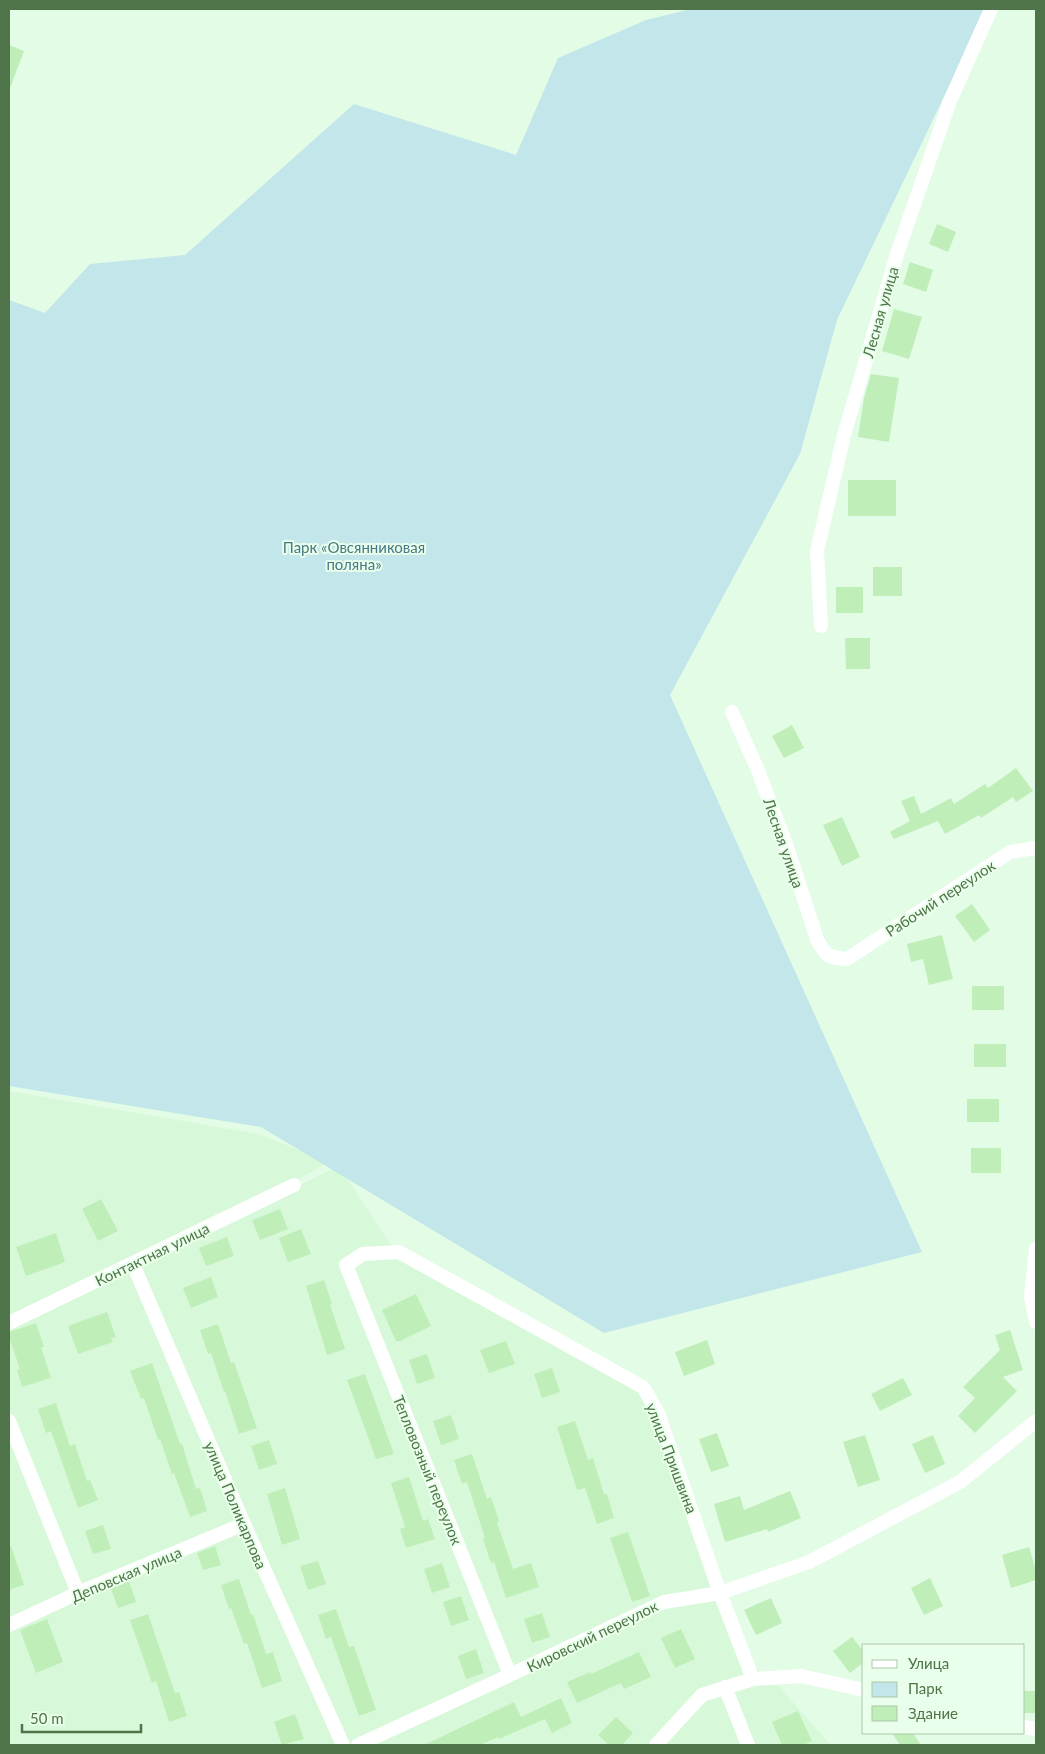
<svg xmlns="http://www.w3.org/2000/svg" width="1045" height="1754" font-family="Lato,sans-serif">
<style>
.residential{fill:#d8f9d9}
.green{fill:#c2e6ea}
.building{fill:#bfeeb9}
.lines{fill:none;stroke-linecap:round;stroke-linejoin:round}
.minor{stroke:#fff;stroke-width:14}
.labels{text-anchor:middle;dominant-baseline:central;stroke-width:4;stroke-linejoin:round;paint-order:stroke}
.street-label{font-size:15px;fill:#507449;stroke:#e9ffeb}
.park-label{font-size:15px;fill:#477986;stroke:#e9ffeb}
</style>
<rect width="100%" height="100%" fill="#e3fce6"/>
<path class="residential" d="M9 1091 259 1134 329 1162 284 1187 9 1318Z
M339 1166 400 1259 640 1390 715 1589 663 1599 348 1745H9V1628L245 1525 134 1265Z
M132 1266 242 1524 9 1624V1325Z
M719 1595 741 1654 781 1689 831 1745H361L664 1604Z"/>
<path class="green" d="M691 9H986L837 320 800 454 670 695 922 1252 604 1333 261 1127 9 1086V300L45 313 90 264 185 255 354 104 516 155 558 58 646 20Z"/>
<path class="building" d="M9 45 24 51 10 88H9Z
M937 224 956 232 948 252 929 244Z
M910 262 933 270 926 292 903 284Z
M894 309 922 317 909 359 882 351Z
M871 374 899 378 889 442 858 437 864 398Z
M848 480H896V516H848Z
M873 567H902V596H873Z
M836 587H863V613H836Z
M845 638H870V669H846Z
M792 725 804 748 784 758 772 736Z
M1016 768 1033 791 1016 802 1013 797 981 818 979 815 945 834 938 821 894 839 890 832 910 821 901 801 914 796 921 814 951 798 954 804 985 784 988 788Z
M842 817 860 857 842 866 823 825Z
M972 904 990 930 974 942 955 916Z
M942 935 953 979 929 985 923 959 911 962 907 944Z
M972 986H1004V1010H972Z
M974 1044H1006V1067H974Z
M967 1099H999V1122H967Z
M971 1148H1001V1173H971Z
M101 1199 118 1231 98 1241 82 1209Z
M280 1209 288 1229 260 1240 252 1220Z
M301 1229 311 1254 288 1262 279 1238Z
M56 1233 65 1262 26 1276 16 1247Z
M227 1237 234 1256 206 1266 199 1248Z
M211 1277 218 1297 191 1308 183 1288Z
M324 1280 332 1304 330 1305 345 1349 327 1355 306 1286Z
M416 1294 431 1326 400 1341H396L382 1310Z
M107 1312 116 1337 111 1338 113 1342 78 1354 68 1326Z
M36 1323 44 1347H41L51 1378 22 1387 17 1370 20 1369 9 1337V1332Z
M218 1324 231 1363 234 1362 257 1428 239 1434 225 1391 224 1392 211 1353 208 1354 200 1330Z
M1010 1330 1023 1370 1003 1377 1017 1391 975 1433 958 1416 975 1398 963 1387 1000 1350 995 1335Z
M707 1340 715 1364 684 1376 675 1352Z
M506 1341 515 1364 489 1373 480 1350Z
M427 1354 435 1378 417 1384 409 1360Z
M152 1363 180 1444H182L196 1489 200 1488 207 1511 190 1517 174 1473 172 1474 160 1439 158 1440 144 1398 141 1399 130 1371Z
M552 1368 560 1392 542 1398 534 1374Z
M365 1374 394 1454 376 1459 347 1380Z
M903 1378 912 1395 880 1411 871 1394Z
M56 1403 70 1446 75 1444 87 1481 90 1480 98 1500 78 1508 51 1431 46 1433 38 1409Z
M451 1415 459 1439 441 1445 433 1421Z
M575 1421 588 1460 593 1458 604 1494H607L614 1518 597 1524 585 1488 577 1490 557 1427Z
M717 1433 729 1466 711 1472 699 1439Z
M865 1435 880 1480 858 1487 843 1442Z
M933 1435 945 1464 925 1473 912 1444Z
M269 1440 277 1464 259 1470 251 1446Z
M472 1454 487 1499 491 1497 499 1521 497 1522 513 1569 531 1563 539 1587 506 1598 494 1562 491 1563 483 1539 485 1538 467 1482 462 1484 454 1460Z
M409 1477 423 1521 428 1519 435 1539 406 1548 400 1529 405 1527 391 1483Z
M285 1488 300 1539 282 1545 267 1494Z
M790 1491 801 1518 768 1532 767 1529 725 1542 714 1504 740 1496 744 1510Z
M103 1525 111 1549 93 1554 85 1531Z
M628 1532 650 1596 632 1602 610 1538Z
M11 1546 24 1585 9 1590V1547Z
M215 1546 221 1565 203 1570 197 1553Z
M1029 1547 1036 1571V1580L1011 1588 1002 1555Z
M318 1561 326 1584 308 1590 300 1566Z
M442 1563 450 1587 432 1593 424 1569Z
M930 1578 943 1606 924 1615 911 1588Z
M239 1579 251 1615 253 1614 266 1654 273 1652 282 1681 262 1688 247 1643 244 1644 231 1608 229 1609 221 1585Z
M129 1581 136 1602 118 1608 111 1589Z
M461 1596 469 1620 451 1626 443 1602Z
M771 1598 782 1623 756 1635 744 1610Z
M336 1609 349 1647 354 1646 376 1710 359 1716 331 1637 326 1639 318 1615Z
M542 1613 550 1637 532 1643 524 1619Z
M148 1614 175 1693 179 1692 187 1716 169 1722 156 1681 152 1683 130 1620Z
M47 1619 63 1662 36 1673 20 1630Z
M681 1629 695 1659 675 1668 661 1638Z
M852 1637 864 1652V1662L850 1673 833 1651Z
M476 1649 484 1673 466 1679 458 1656Z
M639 1652 651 1677 624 1689 621 1683 577 1703 567 1682 590 1672 591 1674Z
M1024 1691H1036V1713H1024Z
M561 1698 572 1723 552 1733 545 1719 499 1739 498 1737 480 1745H424L514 1702 521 1717Z
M798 1711 812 1741 803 1745H782L772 1722Z
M295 1714 304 1739 282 1745 274 1722Z
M616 1717 633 1733 622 1745H609L598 1735Z
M892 1733H913L921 1745H900Z"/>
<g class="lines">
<path class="minor" d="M821 626 817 551 844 435 898 251 950 101 991 9
M732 712 757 768 786 844 817 939C825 956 829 958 847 959L1010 852 1036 848
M1036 1249 1031 1297 1036 1322
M133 1264 244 1524 343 1745
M9 1323 294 1185
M9 1421 78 1593
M9 1625 78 1593 244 1524
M510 1675 346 1265 363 1254 399 1252 643 1387 658 1413 720 1593 753 1679
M725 1687 748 1745
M1024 1727 1036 1729
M358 1745 510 1675 664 1602 720 1593 809 1562 960 1482 1036 1421
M656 1745 702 1695 753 1679 801 1676 864 1690"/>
</g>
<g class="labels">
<g class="street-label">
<text transform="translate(880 312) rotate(-74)">Лесная улица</text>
<text transform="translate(784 843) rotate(71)">Лесная улица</text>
<text transform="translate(940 898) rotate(-33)">Рабочий переулок</text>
<text transform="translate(152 1254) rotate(-26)">Контактная улица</text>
<text transform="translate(672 1458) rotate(69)">улица Пришвина</text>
<text transform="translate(428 1470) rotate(68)">Тепловозный переулок</text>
<text transform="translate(236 1505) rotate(67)">улица Поликарпова</text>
<text transform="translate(126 1574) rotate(-23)">Деповская улица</text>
<text transform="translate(592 1636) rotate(-26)">Кировский переулок</text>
</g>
<g class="park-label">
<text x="354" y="547">Парк «Овсянниковая<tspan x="354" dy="17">поляна»</tspan></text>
</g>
</g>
<rect width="1045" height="1754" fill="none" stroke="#507449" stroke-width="20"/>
<rect x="862" y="1644" width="162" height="90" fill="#e9ffeb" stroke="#acc7aa"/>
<rect x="872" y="1660" width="25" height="8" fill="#ffffff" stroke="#acc7aa"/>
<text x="908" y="1669" font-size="15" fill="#507449">Улица</text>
<rect x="872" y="1682" width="25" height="15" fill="#c2e6ea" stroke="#acc7aa"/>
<text x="908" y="1694" font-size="15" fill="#507449">Парк</text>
<rect x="872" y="1706" width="25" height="15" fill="#bfeeb9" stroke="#acc7aa"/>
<text x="908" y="1719" font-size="15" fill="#507449">Здание</text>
<path d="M22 1724v8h119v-8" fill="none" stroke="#507449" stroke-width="2.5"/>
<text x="30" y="1724" font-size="15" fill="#507449" stroke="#e9ffeb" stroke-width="4" paint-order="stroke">50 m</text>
</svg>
